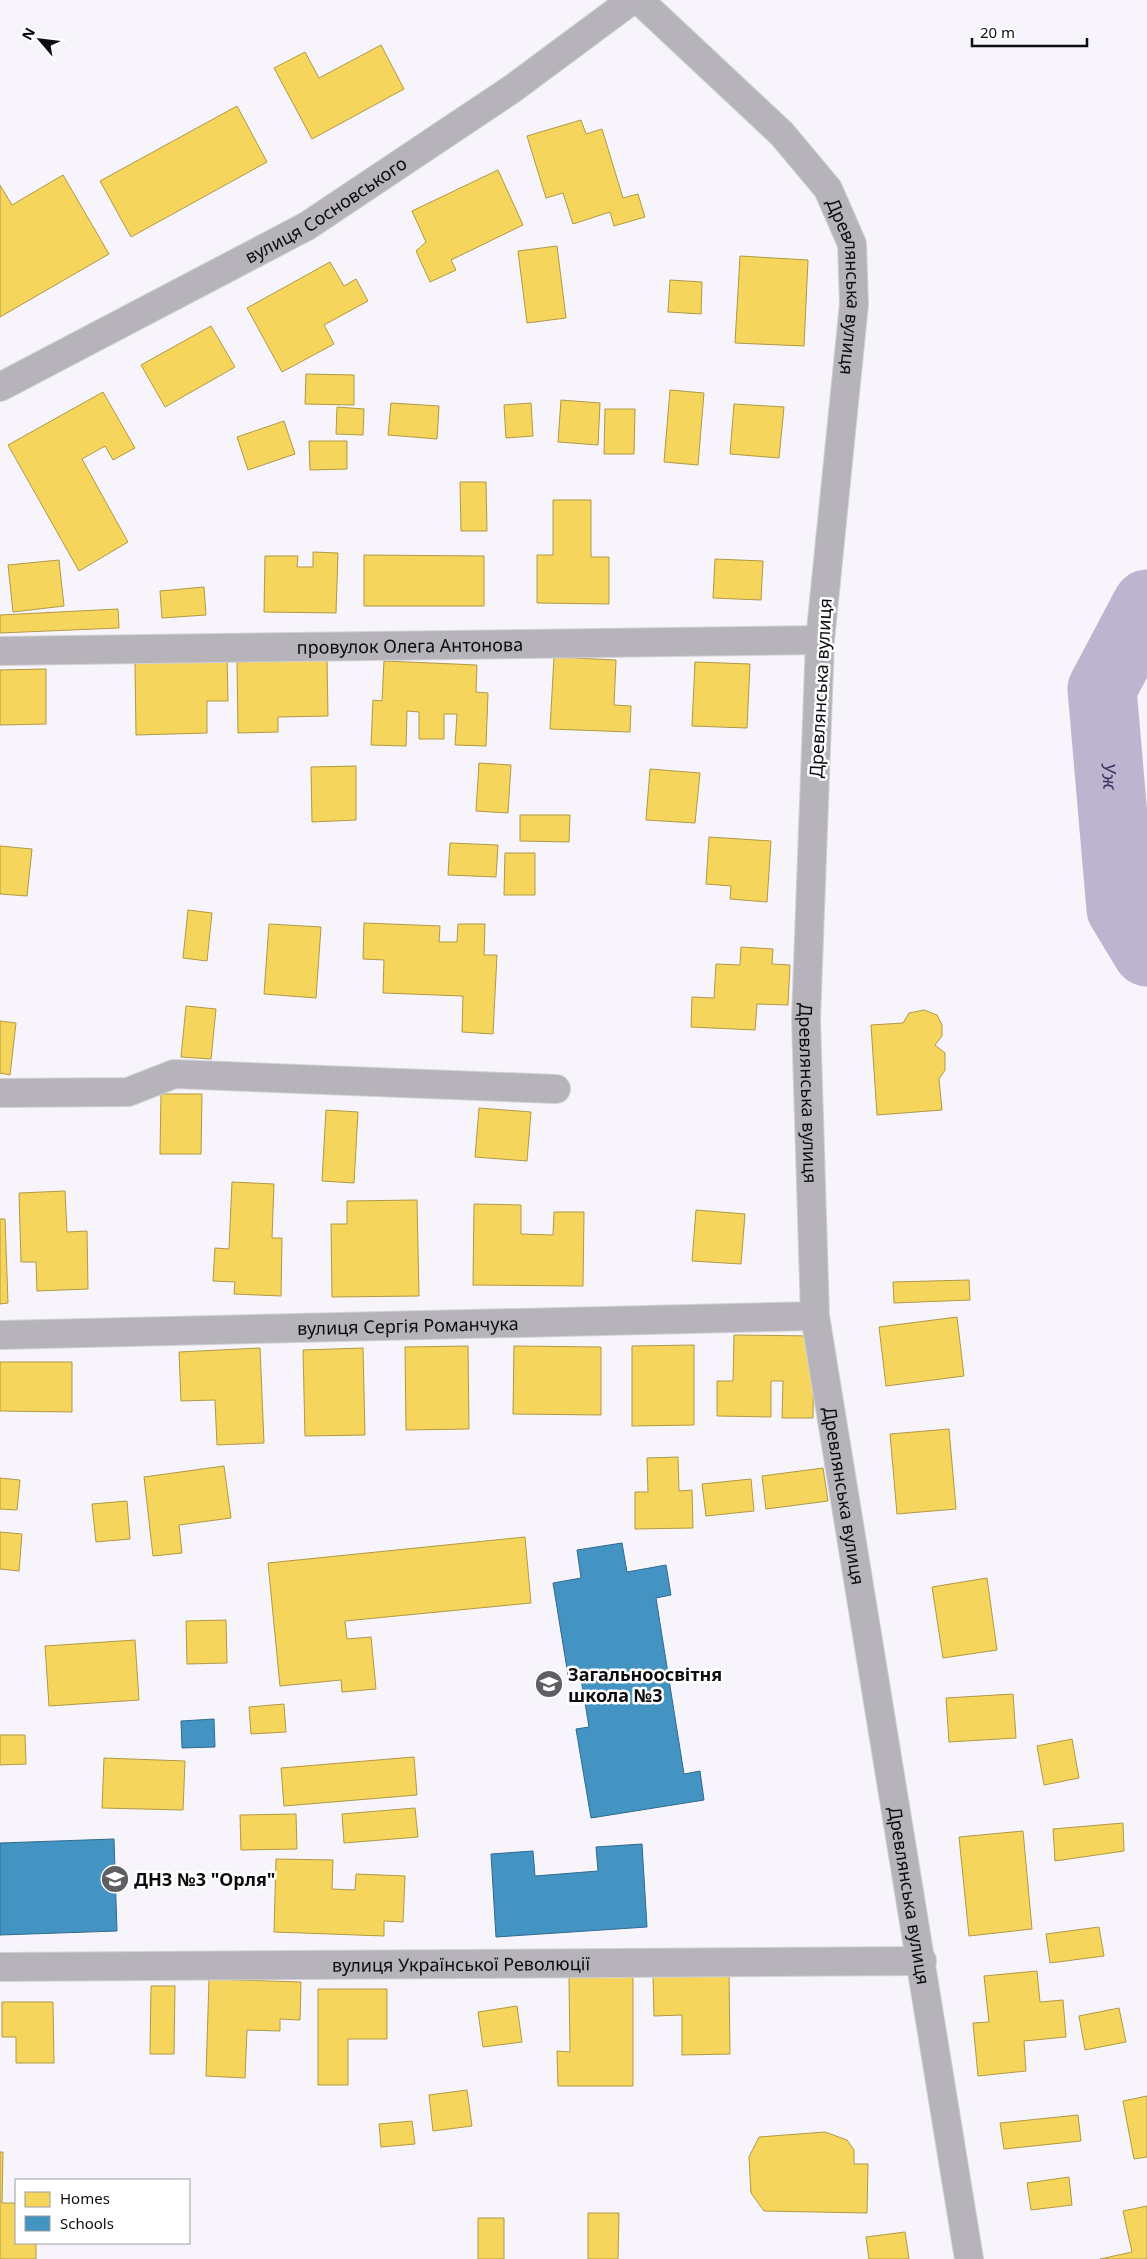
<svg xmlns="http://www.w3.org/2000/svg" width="1147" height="2259" font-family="'Noto Sans',sans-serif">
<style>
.homes{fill:#f6d55c;stroke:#b09945}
.schools{fill:#4393c3;stroke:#336a8d}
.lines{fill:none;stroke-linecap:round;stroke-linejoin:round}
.river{stroke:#bdb5cf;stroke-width:69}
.minor-casing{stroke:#d2d1d5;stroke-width:30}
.minor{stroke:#b6b4ba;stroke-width:28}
.labels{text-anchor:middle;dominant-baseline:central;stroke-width:5;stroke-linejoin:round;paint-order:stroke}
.street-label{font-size:18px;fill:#0d0c10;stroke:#fff}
.poi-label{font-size:18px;font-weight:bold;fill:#0d0c10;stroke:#fff;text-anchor:start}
.water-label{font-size:19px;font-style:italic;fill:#422f5f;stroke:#fff}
</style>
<rect width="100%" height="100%" fill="#f7f5fb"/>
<path class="homes" d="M381 45 404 89 312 139 274 68 305 52 319 78Z
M237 106 267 162 131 237 100 181Z
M581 120 586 134 602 129 623 198 638 194 645 217 614 226 610 212 573 224 563 193 546 198 527 136Z
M498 170 523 225 451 260 456 270 430 282 416 251 426 242 412 211Z
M63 175 109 254 0 317V185L12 205Z
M557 246 566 318 527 323 518 251Z
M740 256 808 260 804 346 735 343Z
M330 262 344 286 356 279 368 301 324 325 334 344 282 372 247 308Z
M670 280 702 282 701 314 668 312Z
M211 326 235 367 165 407 141 365Z
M306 374 354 375V405L305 404Z
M670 390 704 393 698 465 664 462Z
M103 392 135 448 113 460 105 446 82 459 128 542 79 571 8 445Z
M561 400 600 403 598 445 558 442Z
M391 403 439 406 437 439 388 435Z
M531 403 533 436 506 438 504 405Z
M734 404 784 407 779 458 730 454Z
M337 407 364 409 363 435 336 434Z
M605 409H635L634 454H604Z
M284 421 295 454 248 470 237 437Z
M309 441H347V469L310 470Z
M460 482H486L487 531H461Z
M553 500H591V557H609V604L537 603V555H553Z
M313 552 338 553 336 613 264 612 265 556H298L297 567H313Z
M364 555 484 556V606H364Z
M715 559 763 561 761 600 713 598Z
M59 560 64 606 13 612 8 565Z
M204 587 206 615 162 618 160 591Z
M118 609 119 628 0 633V615Z
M192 654H227L228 701H207V733L136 735 135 663 192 662Z
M554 657 616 660 614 705 631 706 630 732 550 729Z
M327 659 328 716 278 717V732L238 733 237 662Z
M384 661 477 665 476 692 488 693 486 746 455 745 457 714H444V739H419V712L407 711 406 746 371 745 373 700 382 701Z
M695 662 750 664 747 728 692 726Z
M46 669V724L0 725V670Z
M479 763 511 765 508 813 476 811Z
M356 766V820L312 822 311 767Z
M650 769 700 773 695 823 646 820Z
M520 815H570L569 842 520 841Z
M709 837 771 841 767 902 730 899 731 886 706 884Z
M450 843 498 845 496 877 448 875Z
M0 846 32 849 27 896 0 894Z
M505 853H535V895H504Z
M188 910 212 913 207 961 183 958Z
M364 923 440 926 439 942H457L458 924H485L484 955H497L493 1034 462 1032 463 996 383 993 384 960 363 959Z
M269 924 321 927 316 998 264 994Z
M741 947 773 949 772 964 790 965 788 1005 757 1004 755 1030 691 1027 692 997 714 998 716 964 740 965Z
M186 1006 216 1009 211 1059 181 1057Z
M924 1010 937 1015 942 1025V1036L935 1045 945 1053V1070L939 1079 942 1110 877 1115 871 1025 903 1023 909 1013Z
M0 1021 16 1023 10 1075 0 1073Z
M161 1094H202L201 1154H160Z
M479 1108 531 1112 527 1161 475 1157Z
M326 1110 358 1112 354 1183 322 1181Z
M232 1182 274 1184 272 1238H282L281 1296 234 1294 235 1282 213 1281 215 1248 229 1249Z
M65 1191 67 1232 87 1231 88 1289 37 1291 36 1262H21L19 1193Z
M417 1200 419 1296 332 1297 331 1224H347V1201Z
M474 1204 521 1205V1234L553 1235 554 1212H584L583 1286 473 1285Z
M696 1210 745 1214 741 1264 692 1261Z
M0 1219H5L8 1303 0 1304Z
M969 1280 970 1300 894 1303 893 1282Z
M957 1317 964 1376 886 1386 879 1327Z
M734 1335 814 1336 813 1418H782L783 1381H771V1417L717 1416V1381H733Z
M694 1345V1425L632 1426V1346Z
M468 1346 469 1429 406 1430 405 1347Z
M514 1346 601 1347V1415L513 1414Z
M260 1348 264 1443 217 1445 215 1400 181 1401 179 1352Z
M363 1348 365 1435 305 1436 303 1350Z
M0 1362H72V1412L0 1411Z
M949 1429 956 1509 897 1514 890 1434Z
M678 1457 679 1491 692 1490 693 1528 635 1529V1492H648L647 1458Z
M224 1466 231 1518 179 1525 182 1553 153 1556 144 1477Z
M823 1468 828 1501 766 1509 762 1476Z
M0 1478 20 1480 17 1510 0 1509Z
M751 1479 754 1511 706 1516 702 1484Z
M127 1501 130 1539 96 1542 92 1504Z
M0 1532 22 1534 19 1571 0 1569Z
M525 1537 531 1603 345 1621 347 1639 371 1637 376 1689 342 1692 341 1680 280 1686 268 1563Z
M987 1578 997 1650 943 1658 932 1587Z
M226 1620 227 1663 187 1664 186 1621Z
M135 1640 139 1700 49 1706 45 1646Z
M1013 1694 1016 1738 949 1742 946 1698Z
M284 1704 286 1732 251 1734 249 1707Z
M0 1735H25L26 1764 0 1765Z
M1072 1739 1079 1778 1044 1785 1037 1746Z
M414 1757 417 1795 284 1806 281 1768Z
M104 1758 185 1761 183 1810 102 1808Z
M415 1808 418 1837 344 1843 342 1814Z
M296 1814 297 1849 241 1850 240 1815Z
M1123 1823 1124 1851 1055 1861 1053 1829Z
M1023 1831 1032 1929 969 1936 959 1837Z
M276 1859 333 1860 332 1889 355 1890 356 1874 405 1876 403 1922 384 1921V1936L274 1932Z
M1099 1927 1104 1956 1050 1963 1046 1934Z
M1037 1971 1040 2002 1063 2000 1066 2037 1024 2041 1026 2071 978 2076 973 2023 989 2022 984 1976Z
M729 1973 730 2054 682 2055V2015L654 2016 653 1974Z
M569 1977H633V2086H558L557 2051 570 2052Z
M209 1979 301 1982 300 2020 280 2019V2031L247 2030 245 2078 206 2076Z
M151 1986H175L174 2054H150Z
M318 1989H387V2039H348V2085H318Z
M2 2002H53L54 2063H16V2037H2Z
M517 2006 522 2042 483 2047 478 2012Z
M1119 2008 1126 2042 1085 2050 1079 2016Z
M467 2090 472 2126 433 2131 429 2095Z
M1147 2096V2157L1134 2159 1123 2101Z
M1078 2115 1081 2141 1004 2149 1000 2123Z
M412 2121 415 2144 381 2147 379 2124Z
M825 2132 847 2140 854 2150V2164H868L867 2213 764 2211 751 2193 749 2157 759 2137Z
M0 2152H3L2 2203H16V2243H36V2259H0Z
M1069 2177 1072 2205 1031 2210 1027 2183Z
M1147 2206V2259H1100L1132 2252 1123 2211Z
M588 2213H619L618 2259H588Z
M478 2218H504V2259H478Z
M905 2232 909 2259H869L866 2237Z"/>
<path class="schools" d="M622 1543 627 1572 666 1565 671 1595 656 1598 684 1774 700 1771 704 1800 591 1818 576 1729 589 1727 580 1673 568 1675 553 1583 581 1578 577 1550Z
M214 1719 215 1747 182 1748 181 1721Z
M114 1839 117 1931 0 1935V1843Z
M642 1844 647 1927 496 1937 491 1854 533 1851 535 1876 598 1871 596 1847Z"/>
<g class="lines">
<path class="river" id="s1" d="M1147 604 1102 689 1121 909 1147 952"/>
<defs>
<g id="minor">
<path id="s2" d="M639 0 782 134 828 189 852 244 854 304 820 640 806 1019 815 1316 969 2259"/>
<path id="s3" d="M0 387 307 226 512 89 632 0"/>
<path id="s4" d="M0 651 820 640"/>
<path d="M0 1093 128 1092 174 1074 556 1089"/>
<path id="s5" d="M0 1335 815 1316"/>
<path id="s6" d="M0 1967 922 1961"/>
</g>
</defs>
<use href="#minor" class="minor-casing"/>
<use href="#minor" class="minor"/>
</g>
<defs>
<symbol id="school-disc" viewBox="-11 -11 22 22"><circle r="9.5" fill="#5f5e62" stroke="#fff"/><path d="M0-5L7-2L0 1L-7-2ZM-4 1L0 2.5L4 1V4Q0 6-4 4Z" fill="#fff"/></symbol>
</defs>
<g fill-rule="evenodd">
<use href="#school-disc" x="533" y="1668" width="32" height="32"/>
<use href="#school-disc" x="99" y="1863" width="32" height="32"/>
</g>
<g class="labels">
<g class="street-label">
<text stroke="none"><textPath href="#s3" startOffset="371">вулиця Сосновського</textPath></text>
<text stroke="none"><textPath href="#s2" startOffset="369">Древлянська вулиця</textPath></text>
<text stroke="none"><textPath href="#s4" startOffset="410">провулок Олега Антонова</textPath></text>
<text transform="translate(820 688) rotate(-87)">Древлянська вулиця</text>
<text stroke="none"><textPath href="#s2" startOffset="1179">Древлянська вулиця</textPath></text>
<text stroke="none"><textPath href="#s5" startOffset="408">вулиця Сергія Романчука</textPath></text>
<text stroke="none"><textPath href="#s2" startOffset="1584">Древлянська вулиця</textPath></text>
<text stroke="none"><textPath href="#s2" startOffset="1989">Древлянська вулиця</textPath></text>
<text stroke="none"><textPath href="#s6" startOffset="461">вулиця Української Революції</textPath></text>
</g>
<g class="poi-label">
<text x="568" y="1674">Загальноосвітня<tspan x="568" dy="21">школа №3</tspan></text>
<text x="134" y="1879">ДНЗ №3 "Орля"</text>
</g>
<g class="water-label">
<text stroke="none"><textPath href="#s1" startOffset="184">Уж</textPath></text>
</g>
</g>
<rect x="15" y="2179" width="175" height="65" fill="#ffffff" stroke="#9e9e9f"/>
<rect x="25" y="2192" width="25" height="15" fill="#f6d55c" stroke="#9e9e9f"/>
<text x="60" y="2204" font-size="15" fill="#0d0c10">Homes</text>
<rect x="25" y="2216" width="25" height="15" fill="#4393c3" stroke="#9e9e9f"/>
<text x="60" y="2229" font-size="15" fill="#0d0c10">Schools</text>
<g transform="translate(40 40) rotate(298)" stroke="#ffffff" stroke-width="4" paint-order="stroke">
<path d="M0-4L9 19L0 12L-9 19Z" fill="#0d0c10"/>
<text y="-8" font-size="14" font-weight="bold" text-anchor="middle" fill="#0d0c10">N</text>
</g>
<path d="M972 38v8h115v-8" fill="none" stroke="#0d0c10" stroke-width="2.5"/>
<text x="980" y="38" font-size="15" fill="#0d0c10" stroke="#ffffff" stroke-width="4" paint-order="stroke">20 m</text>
</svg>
